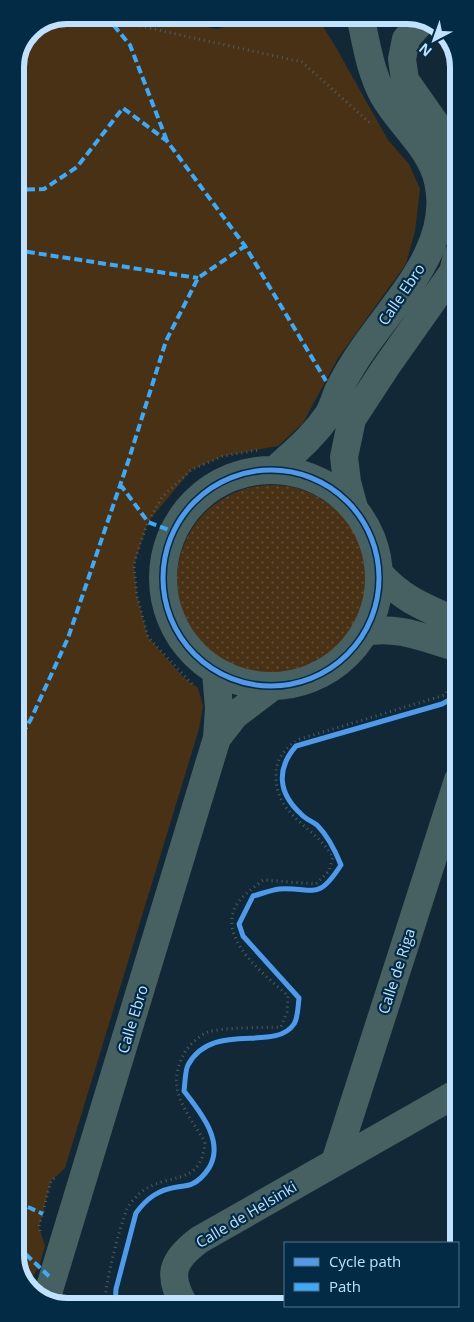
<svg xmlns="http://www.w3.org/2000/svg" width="474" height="1322" font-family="'Open Sans',sans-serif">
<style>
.green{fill:#493116}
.garden{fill:url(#garden-dots)}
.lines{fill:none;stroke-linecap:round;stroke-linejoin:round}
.path{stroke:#4c5e61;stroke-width:3;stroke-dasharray:1 4;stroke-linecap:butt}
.minor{stroke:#476061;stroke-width:28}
.quiet{stroke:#3fa9f5;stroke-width:4;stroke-dasharray:8 4;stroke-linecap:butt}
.cycleway-casing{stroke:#042b45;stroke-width:8}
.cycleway{stroke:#5399e6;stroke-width:5}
.labels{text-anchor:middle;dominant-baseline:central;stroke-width:4.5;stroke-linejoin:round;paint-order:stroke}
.street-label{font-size:15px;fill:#c0e2fe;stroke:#042b45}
.rim{fill:none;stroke:#c0e2fe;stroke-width:6}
</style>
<defs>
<pattern id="garden-dots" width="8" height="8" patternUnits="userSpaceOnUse" patternTransform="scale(1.25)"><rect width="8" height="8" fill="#493116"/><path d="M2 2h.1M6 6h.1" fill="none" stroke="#614f39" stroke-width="1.8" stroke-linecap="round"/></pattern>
</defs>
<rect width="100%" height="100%" fill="#132836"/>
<path class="green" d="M66 15H153L168 20 217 29 267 15H312L320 22 334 44 388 140 409 164 420 189 415 231 406 264 338 358 303 423 278 446 223 456 191 470 148 522 134 565 137 596 148 637 184 678 198 688 203 706 199 729 65 1168 51 1181 39 1227 45 1246 39 1267 33 1276 17 1269 15 63 30 30Z"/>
<path class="garden" d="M177 580a95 95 0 1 1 190 0a95 95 0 1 1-190 0Z"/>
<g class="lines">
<path class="path" d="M102 15 131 24 302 62 370 123
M192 684 148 637 137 596 134 565 139 547 148 522 162 497 191 470 223 456 259 450
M40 1231 39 1227 51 1181 57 1176
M105 1307C104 1285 119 1230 127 1209 129 1204 135 1198 139 1194 165 1170 201 1190 205 1142 186 1110 164 1089 185 1052 189 1045 200 1035 208 1032 222 1027 263 1028 281 1027L287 1012 288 996C268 977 221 943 234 910 239 897 252 889 263 880L316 884 329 871 333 857C315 826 275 816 276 775 276 758 286 747 300 739L445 695 455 672"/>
<path class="minor" d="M423 20 406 39 402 59 405 80 457 154
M275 470C294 452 313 437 328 415 332 408 335 399 338 391 345 377 354 362 363 349 397 299 453 246 438 181 430 147 400 125 383 95 370 71 366 42 360 15
M163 578a108 108 0 1 1 216 0a108 108 0 1 1-216 0Z
M354 508 347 482 344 457 352 419 386 367 453 272 457 256
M379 573C403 600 426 608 458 622
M364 632C396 625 427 639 458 648
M217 738 235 715 272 687
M335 1162 458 780
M46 1300 217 738 219 708 216 672
M185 1306C167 1276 171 1261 199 1240L459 1092"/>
<path class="quiet" d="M106 16 130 45 167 141
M15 190 44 189 77 167 123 108 167 141 245 246 326 381
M15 250 198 278
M120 484 148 522 174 532
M16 744 31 719 68 638 128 462 166 341 198 278 245 246
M17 1202 43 1214
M17 1246 52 1279"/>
<defs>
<path id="cycleway" d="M163 578a108 108 0 1 1 216 0a108 108 0 1 1-216 0Z
M115 1307 116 1289 136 1213C147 1198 158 1190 177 1187 182 1186 188 1186 192 1184 199 1181 205 1174 209 1168 225 1141 200 1112 184 1091 185 1084 185 1071 188 1065 212 1020 275 1053 294 1024 298 1018 298 1006 299 998L243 936 239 924 253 896C261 894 271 890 279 889 315 887 317 902 341 865 335 850 328 836 317 825 312 821 305 819 301 814 278 793 276 769 296 746L442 704 453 698 458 690"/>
</defs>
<use href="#cycleway" class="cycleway-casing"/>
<use href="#cycleway" class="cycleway"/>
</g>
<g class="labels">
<g class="street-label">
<text transform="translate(401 294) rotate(-56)">Calle Ebro</text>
<text transform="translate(396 971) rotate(-72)">Calle de Riga</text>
<text transform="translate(132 1019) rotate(-73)">Calle Ebro</text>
<text transform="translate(246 1214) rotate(-31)">Calle de Helsinki</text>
</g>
</g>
<path d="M0 0H474V1322H0ZM67 24H407A43 43 0 0 1 450 67V1255A43 43 0 0 1 407 1298H67A43 43 0 0 1 24 1255V67A43 43 0 0 1 67 24Z" fill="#042b45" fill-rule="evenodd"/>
<path class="rim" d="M67 24H407A43 43 0 0 1 450 67V1255A43 43 0 0 1 407 1298H67A43 43 0 0 1 24 1255V67A43 43 0 0 1 67 24Z"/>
<rect x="284" y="1242" width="175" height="65" fill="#042b45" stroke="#4f748f"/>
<rect x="294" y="1258" width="25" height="8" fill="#5399e6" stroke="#4f748f"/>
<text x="329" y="1267" font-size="15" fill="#c0e2fe">Cycle path</text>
<rect x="294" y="1283" width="25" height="8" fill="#3fa9f5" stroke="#4f748f"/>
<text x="329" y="1292" font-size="15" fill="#c0e2fe">Path</text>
<g transform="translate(434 40) rotate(221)" stroke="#042b45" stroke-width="4" paint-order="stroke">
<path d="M0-4L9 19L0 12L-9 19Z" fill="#c0e2fe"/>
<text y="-8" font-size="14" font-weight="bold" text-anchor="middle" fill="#c0e2fe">N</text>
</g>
</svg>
